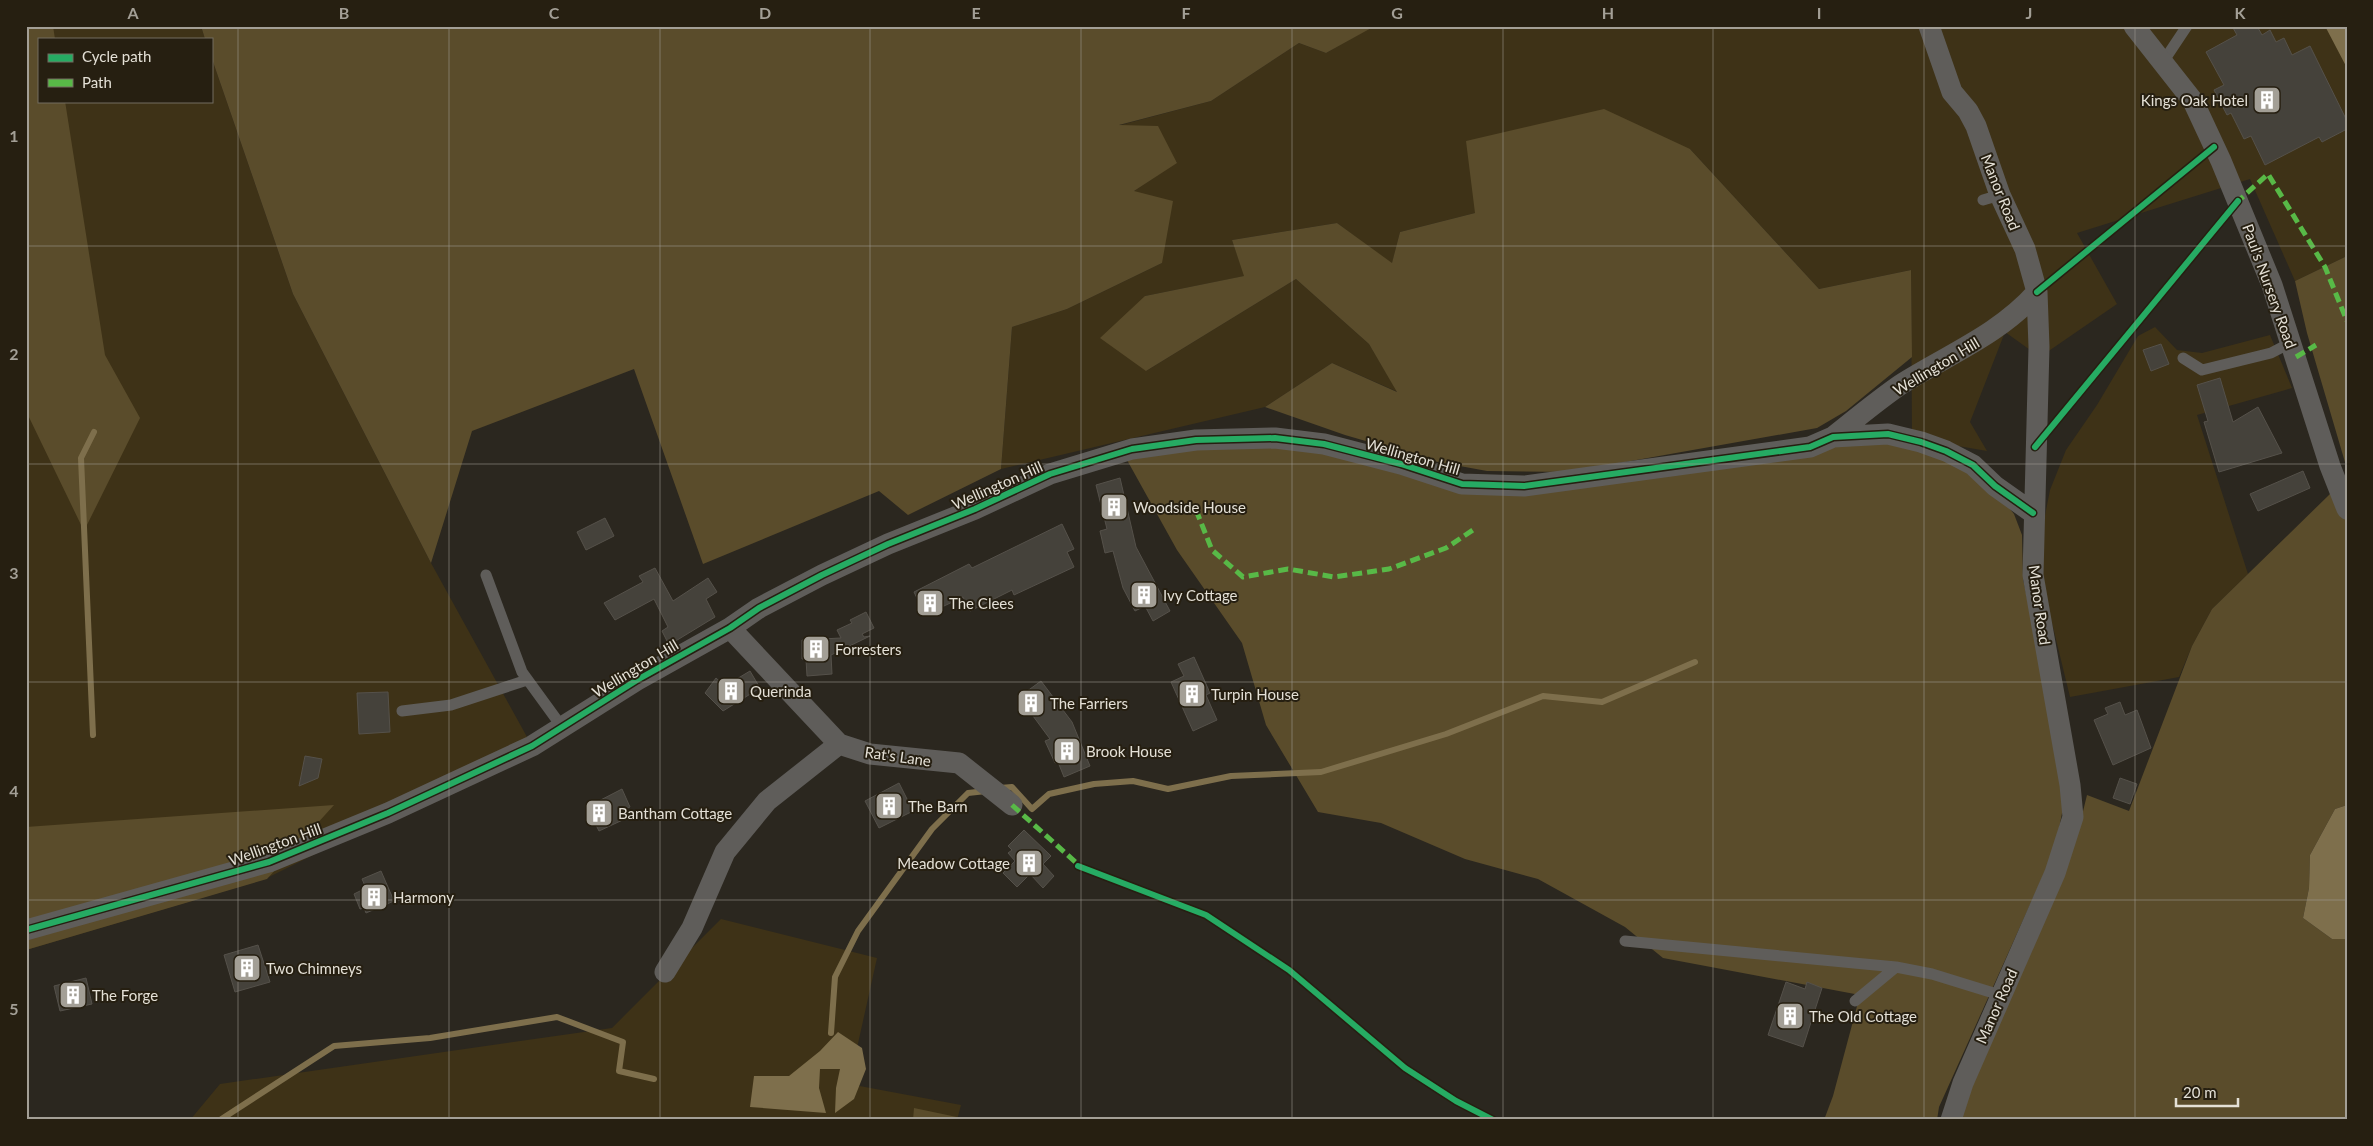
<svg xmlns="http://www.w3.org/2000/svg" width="2373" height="1146" font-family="Lato,sans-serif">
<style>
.green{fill:#3e3217}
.forest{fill:#5a4c2b}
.water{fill:#7e6f4c}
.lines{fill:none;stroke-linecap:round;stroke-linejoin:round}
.stream{stroke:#7e6f4c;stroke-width:6}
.building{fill:#45423b;stroke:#55514a}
.service{stroke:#5f5d5a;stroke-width:11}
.minor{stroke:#5f5d5a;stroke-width:21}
.quiet{stroke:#58b947;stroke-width:5;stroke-dasharray:10 5;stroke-linecap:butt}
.cycleway-casing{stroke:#261f11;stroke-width:9}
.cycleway{stroke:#26ab63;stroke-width:6}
.grid{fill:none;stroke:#a39f96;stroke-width:1;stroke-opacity:0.55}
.labels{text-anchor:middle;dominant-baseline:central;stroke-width:4;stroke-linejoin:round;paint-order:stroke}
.poi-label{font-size:15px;fill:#e4e0d6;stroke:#261f11;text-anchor:start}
.street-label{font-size:15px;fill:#e4e0d6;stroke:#261f11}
.neatline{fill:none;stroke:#a39f96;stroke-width:2}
.grid-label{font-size:16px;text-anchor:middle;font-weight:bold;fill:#a39f96}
</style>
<rect width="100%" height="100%" fill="#2b271f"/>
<path class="green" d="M26 26H201L205 39H39V101H211V56L293 294 431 563 532 746 265 879 26 950Z
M1373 26H2347V256L2295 281 2250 179 2077 233 2117 304 2040 357 2005 332 1970 422 1987 451 1912 438 1911 270 1819 289 1690 149 1475 213 1400 232 1392 264 1337 223 1232 240 1245 276 1145 296 1146 371 1296 279 1369 344 1398 392 1332 363 1265 407 1001 469 1012 327 1067 309 1162 263 1134 191 1177 162 1117 126 1211 101 1299 43 1326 53Z
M2155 327 2177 350 2202 353 2270 335 2292 388 2197 415 2248 574 2212 609 2192 646 2179 677 2070 697 2044 590 2040 541 2050 490 2066 450 2097 405 2138 336Z
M721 919 877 958 849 1084 961 1105 957 1120H190L220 1084 612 1028Z"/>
<path class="forest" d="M26 26H53L55 39H39V101H65L105 355 140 418 84 531 26 411Z
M201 26H1372L1373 27 1326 53 1299 43 1211 101 1119 125 1158 126 1177 163 1134 191 1173 201 1162 263 1067 309 1012 327 1001 469 908 515 879 491 703 564 634 369 472 431 431 563 293 294 211 56V39H205Z
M1604 109 1690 149 1819 289 1911 270 1912 357 1846 411 1817 428 1569 472 1487 471 1438 462 1345 435 1265 407 1332 363 1397 392 1369 344 1296 279 1146 371 1100 338 1145 296 1244 276 1232 240 1337 223 1392 263 1400 232 1475 213 1466 141Z
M2347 256V469L2307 333 2295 281Z
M1907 441 1949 458 1995 491 2014 514 2022 535 2023 579 2062 764 2063 808 2055 849 1939 1107 1937 1120H1824L1833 1096 1860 995 1663 958 1625 927 1538 879 1465 859 1381 823 1318 812 1266 725 1242 643 1177 550 1127 460 1216 445 1278 442 1485 492 1859 442Z
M2347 473V805L2335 809 2310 855 2309 888 2303 918 2332 939H2347V1120H1951L2076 840 2087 795 2129 811 2192 646 2212 609 2329 495Z
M334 805 267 879 26 950V827Z
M914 1108 971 1120H913Z"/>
<path class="water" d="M2325 26H2347V68Z
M2347 805V939H2332L2303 918 2309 888 2310 855 2335 809Z
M838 1032 862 1048 866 1069 854 1099 835 1113 836 1088 840 1069H820L819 1088 826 1113 750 1107 754 1076H789L820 1051Z"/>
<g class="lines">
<path class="stream" d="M93 735 81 458 94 432
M1000 788 1012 787 1032 809 1049 794 1094 784 1133 781 1168 789 1231 776 1321 772 1446 734 1543 696 1602 702 1695 662
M831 1033 835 977 858 931 932 829 968 793 986 791
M220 1120 334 1046 430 1038 557 1017 623 1042 619 1071 654 1079"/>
</g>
<path class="building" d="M2232 26H2257L2262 35 2270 30 2276 42 2284 38 2292 55 2310 46 2347 121V129L2322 142 2319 137 2265 165 2251 136 2244 139 2231 113 2227 115 2214 90 2224 85 2206 52 2237 35Z
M2161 344 2169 364 2151 371 2143 350Z
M2220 378 2233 422 2258 407 2282 453 2219 472 2204 422 2208 421 2197 385Z
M2303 471 2310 488 2258 511 2250 494Z
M1120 478 1136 547 1170 611 1153 621 1145 606 1135 611 1123 588 1113 551 1105 553 1100 531 1107 529 1096 485Z
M605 518 614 536 586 550 577 532Z
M1062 524 1074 549 1067 552 1074 567 1014 595 1012 590 970 611 963 597 925 615 914 592 969 564 972 568Z
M655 568 673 601 708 578 717 592 706 599 715 617 669 645 662 631 668 627 654 599 615 620 604 603 643 582 639 576Z
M866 612 874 628 862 634 864 637 870 636 831 655 832 674 807 676 806 659H802V640L841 638 837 630 852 623 850 620Z
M1194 657 1210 693 1206 695 1217 720 1193 731 1171 682 1184 676 1178 664Z
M750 671 760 688 723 711 705 693 716 678 725 686Z
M1041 681 1072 722 1090 766 1064 777 1058 762 1055 763 1045 741 1050 739 1019 697Z
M388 692 390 732 359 734 357 693Z
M2120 702 2125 715 2137 710 2151 748 2113 765 2094 720 2108 714 2105 708Z
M305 756 322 759 318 778 299 786Z
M2120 778 2137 784 2130 804 2113 798Z
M899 783 913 811 879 828 865 801Z
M622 789 630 807 623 810 627 818 599 831 587 807Z
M1024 830 1051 856 1043 864 1054 876 1043 888 1030 874 1017 887 1003 873 1015 861 1008 853 1012 850 1008 846Z
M381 871 394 901 366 913 364 908 360 909 354 894 366 888 362 879Z
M258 945 270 982 235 992 224 955Z
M86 978 92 1004 60 1011 54 986Z
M1786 982 1805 989 1807 982 1822 988 1803 1047 1768 1035Z"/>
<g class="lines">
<path class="service" d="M2163 62 2187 26
M1983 200 2000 195
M2183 358 2202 370 2271 353 2292 342
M486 575 522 672 562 727
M402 711 451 705 527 680
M1625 941 1896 967 1932 974 2000 995
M1855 1001 1896 967"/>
<path class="minor" d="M1929 26 1952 92 1968 111 1976 126 2000 195 2025 249 2037 292 2039 347 2033 575 2070 785 2073 817 2055 873 1963 1083 1951 1120
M2134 26 2193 101 2221 161 2272 285 2330 466 2347 509
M1833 437C1855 419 1877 401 1900 385 1947 355 1999 335 2037 292
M730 628 839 744 870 754 959 763 1012 805
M26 930 269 862 388 813 532 746 637 680 730 628 759 608 822 575 888 544 975 509 1050 474 1132 449 1196 440 1275 438 1324 444 1401 464 1462 484 1524 486 1810 447 1833 437 1888 434 1921 442 1946 451 1973 465 1995 486 2033 513
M665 972 692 928 725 852 767 801 839 744"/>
<path class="quiet" d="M2236 203 2268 174 2325 267 2347 321
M2296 357 2316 345
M1196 510 1212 550 1243 577 1288 569 1334 577 1389 569 1446 548 1473 530
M1012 805 1081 867"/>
<defs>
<path id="cycleway" d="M2037 292 2214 147
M2035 447 2238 201
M1078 866 1206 915 1289 970 1405 1068 1456 1101 1493 1120
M26 930 269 862 388 813 532 746 637 680 730 628 759 608 822 575 888 544 975 509 1050 474 1132 449 1196 440 1275 438 1324 444 1401 464 1462 484 1524 486 1810 447 1833 437 1888 434 1921 442 1946 451 1973 465 1995 486 2033 513"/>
</defs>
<use href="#cycleway" class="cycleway-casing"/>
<use href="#cycleway" class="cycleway"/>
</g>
<path class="grid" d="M238 26V1120M449 26V1120M660 26V1120M870 26V1120M1081 26V1120M1292 26V1120M1503 26V1120M1713 26V1120M1924 26V1120M2135 26V1120M26 246H2347M26 464H2347M26 682H2347M26 900H2347"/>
<defs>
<symbol id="building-square" viewBox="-11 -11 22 22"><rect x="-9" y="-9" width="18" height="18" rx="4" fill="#a39f96" stroke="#261f11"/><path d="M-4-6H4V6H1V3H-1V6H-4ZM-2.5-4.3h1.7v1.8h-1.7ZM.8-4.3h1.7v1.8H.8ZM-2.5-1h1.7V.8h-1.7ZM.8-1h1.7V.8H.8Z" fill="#fff"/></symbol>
</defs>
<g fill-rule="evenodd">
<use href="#building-square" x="2251" y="84" width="32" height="32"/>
<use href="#building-square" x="1098" y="491" width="32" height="32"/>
<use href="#building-square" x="1128" y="579" width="32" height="32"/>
<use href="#building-square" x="914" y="587" width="32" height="32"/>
<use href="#building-square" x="800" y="633" width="32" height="32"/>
<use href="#building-square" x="715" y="675" width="32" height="32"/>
<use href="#building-square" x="1176" y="678" width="32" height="32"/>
<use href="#building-square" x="1015" y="687" width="32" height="32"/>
<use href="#building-square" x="1051" y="735" width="32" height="32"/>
<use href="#building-square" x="873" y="790" width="32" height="32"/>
<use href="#building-square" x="583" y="797" width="32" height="32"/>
<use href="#building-square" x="1013" y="847" width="32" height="32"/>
<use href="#building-square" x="358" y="881" width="32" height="32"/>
<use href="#building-square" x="231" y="952" width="32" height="32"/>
<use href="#building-square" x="57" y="979" width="32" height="32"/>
<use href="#building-square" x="1774" y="1000" width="32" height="32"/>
</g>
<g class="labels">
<g class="poi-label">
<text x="2248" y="100" text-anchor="end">Kings Oak Hotel</text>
<text x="1133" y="507">Woodside House</text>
<text x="1163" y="595">Ivy Cottage</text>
<text x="949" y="603">The Clees</text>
<text x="835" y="649">Forresters</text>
<text x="750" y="691">Querinda</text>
<text x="1211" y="694">Turpin House</text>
<text x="1050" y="703">The Farriers</text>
<text x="1086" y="751">Brook House</text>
<text x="908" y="806">The Barn</text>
<text x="618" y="813">Bantham Cottage</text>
<text x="1010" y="863" text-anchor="end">Meadow Cottage</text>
<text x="393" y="897">Harmony</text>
<text x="266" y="968">Two Chimneys</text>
<text x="92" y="995">The Forge</text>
<text x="1809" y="1016">The Old Cottage</text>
</g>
<g class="street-label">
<text transform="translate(2001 192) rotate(68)">Manor Road</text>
<text transform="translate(2270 286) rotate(70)">Paul's Nursery Road</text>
<text transform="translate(1936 366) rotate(-31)">Wellington Hill</text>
<text transform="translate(1413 456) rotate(16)">Wellington Hill</text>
<text transform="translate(997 485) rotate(-24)">Wellington Hill</text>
<text transform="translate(2040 605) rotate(82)">Manor Road</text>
<text transform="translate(635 668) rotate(-31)">Wellington Hill</text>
<text transform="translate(898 756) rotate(8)">Rat's Lane</text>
<text transform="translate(275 844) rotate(-20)">Wellington Hill</text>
<text transform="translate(1996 1006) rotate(-66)">Manor Road</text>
</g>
</g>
<rect width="2373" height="1146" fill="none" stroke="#261f11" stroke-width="55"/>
<rect x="38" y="38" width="175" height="65" fill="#261f11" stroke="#726c60"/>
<rect x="48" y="54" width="25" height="8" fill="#26ab63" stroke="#726c60"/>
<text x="82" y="62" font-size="15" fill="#e4e0d6">Cycle path</text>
<rect x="48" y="79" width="25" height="8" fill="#58b947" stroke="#726c60"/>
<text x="82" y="88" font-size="15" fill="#e4e0d6">Path</text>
<path d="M2176 1098v8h62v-8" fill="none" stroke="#e4e0d6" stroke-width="2.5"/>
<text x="2183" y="1098" font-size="15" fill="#e4e0d6" stroke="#261f11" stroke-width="4" paint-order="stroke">20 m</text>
<rect x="28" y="28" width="2318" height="1090" class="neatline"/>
<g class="grid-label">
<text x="133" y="19">A</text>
<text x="344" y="19">B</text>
<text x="554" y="19">C</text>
<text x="765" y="19">D</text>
<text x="976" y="19">E</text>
<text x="1186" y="19">F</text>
<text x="1397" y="19">G</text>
<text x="1608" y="19">H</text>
<text x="1819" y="19">I</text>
<text x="2029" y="19">J</text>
<text x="2240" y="19">K</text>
<text x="14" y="142">1</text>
<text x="14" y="360">2</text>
<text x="14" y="579">3</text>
<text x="14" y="797">4</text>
<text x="14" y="1015">5</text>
</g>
</svg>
